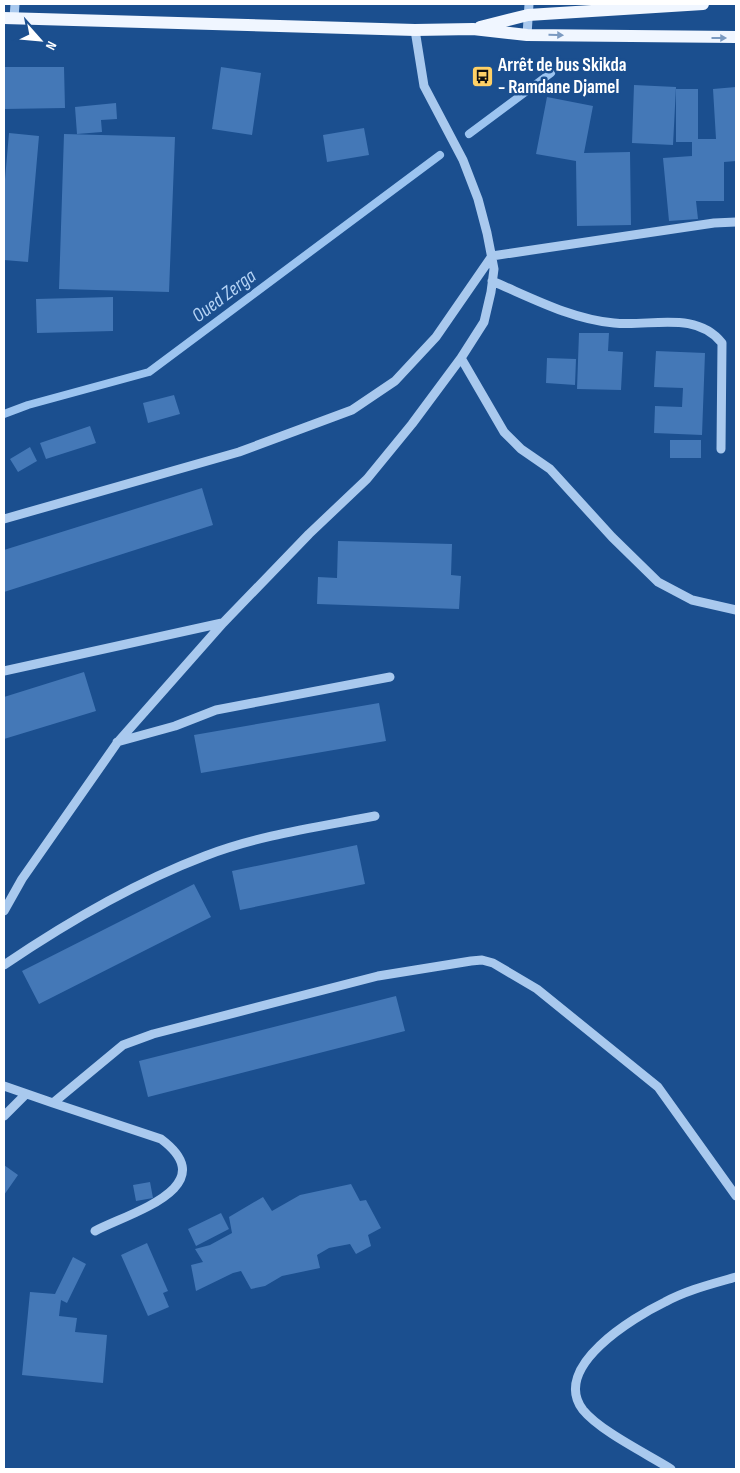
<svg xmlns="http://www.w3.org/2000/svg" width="740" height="1473" font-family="'Sofia Sans Condensed',sans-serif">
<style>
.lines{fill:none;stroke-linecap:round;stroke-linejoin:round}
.stream{stroke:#9cc4f0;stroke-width:8}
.building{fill:#4478b7}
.minor{stroke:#a9c9ee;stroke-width:9}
.major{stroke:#f0f6ff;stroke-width:12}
.oneway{fill:#7b9ac1}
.labels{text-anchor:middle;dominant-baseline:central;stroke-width:5;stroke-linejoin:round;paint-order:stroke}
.poi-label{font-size:19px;font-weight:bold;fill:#fff;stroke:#1b4f8f;text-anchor:start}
.water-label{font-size:20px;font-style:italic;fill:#b5d3f5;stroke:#1b4f8f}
</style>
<rect width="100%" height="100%" fill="#1b4f8f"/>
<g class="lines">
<path class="stream" d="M469 134 551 73
M4 414 28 405 149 372 440 155"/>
</g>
<path class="building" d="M4 67H64L65 108 4 109Z
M221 67 261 73 252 135 212 129Z
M634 85 676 87 673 145 632 143Z
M736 87V161L724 162V201H696L698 219 669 221 663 158 692 156V142H676V89H698V139H716L713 89Z
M547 97 593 106 584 153 630 152 631 225 577 226 576 161 536 154Z
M116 103 117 119 101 120 102 132 77 134 75 107Z
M364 128 369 155 327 162 323 135Z
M9 133 39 136 28 262 4 260V191Z
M64 134 175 137 169 292 59 289Z
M113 297V331L37 333 36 299Z
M579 333H609L608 351 623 352 621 390 577 389Z
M656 351 705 353 702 435 654 433 655 406 682 407 683 388 654 387Z
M547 358 576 359 575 385 546 383Z
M174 395 180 414 148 423 143 403Z
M90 426 96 443 46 459 40 443Z
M670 440H701V458H670Z
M30 447 37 461 18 472 10 459Z
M202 488 213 525 4 592V550Z
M338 541 452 544 451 575 461 576 459 609 317 604 318 577 337 578Z
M84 672 96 711 4 739V697Z
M379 703 386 741 201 773 194 735Z
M357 845 365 884 240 910 232 871Z
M194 884 211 917 39 1004 22 971Z
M396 996 405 1031 148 1097 139 1061Z
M4 1165 18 1175 4 1195Z
M150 1182 153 1198 136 1201 133 1185Z
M351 1184 360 1201 366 1200 381 1228 368 1235 371 1246 356 1254 350 1244 329 1248 317 1255 320 1268 282 1276 265 1286 251 1289 241 1271 233 1273 196 1291 191 1265 203 1262 195 1249 210 1245 232 1233 229 1217 263 1197 272 1211 300 1195Z
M221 1213 229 1229 196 1246 188 1229Z
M147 1243 168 1291 163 1293 169 1307 148 1316 121 1255Z
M73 1257 86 1264 67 1303 61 1300 59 1316 77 1318 75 1332 107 1335 103 1383 22 1375 30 1292 55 1294Z"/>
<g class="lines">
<path class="minor" d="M14 18 15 4
M527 35 529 4
M492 281C532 298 571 319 614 323 650 327 696 310 722 343L721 449
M461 358 504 432 521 449 550 469 612 537 658 582 692 600 736 610
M4 519 239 452 352 410 395 381 436 337 492 256 714 223 736 222
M4 671 222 623
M117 742 175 726 216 710 390 677
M4 911 22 879 117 743 223 623 309 534 367 479 412 424 461 358 484 322 491 292 494 269 487 233 478 199 463 160 424 86 415 30
M4 965C66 923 134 883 205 856 259 835 319 827 375 816
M4 1086 53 1103 123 1045 153 1034 378 976 471 961 482 960 493 963 537 989 658 1087 736 1196
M53 1103 161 1139C225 1187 129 1213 95 1231
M4 1116 25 1095
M671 1469C647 1454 600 1431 583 1410 550 1367 634 1317 665 1302 687 1290 712 1284 736 1277"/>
<path class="major" d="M4 18 415 30 473 29 527 35 736 37
M480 27 528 15 703 4"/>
</g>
<defs><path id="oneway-solid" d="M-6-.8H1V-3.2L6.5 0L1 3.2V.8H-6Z" transform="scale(1.25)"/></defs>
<g class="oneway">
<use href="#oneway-solid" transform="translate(556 35) rotate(1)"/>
<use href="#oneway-solid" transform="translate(719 38)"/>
</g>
<defs>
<symbol id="bus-square" viewBox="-11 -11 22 22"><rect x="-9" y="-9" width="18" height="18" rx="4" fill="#ffd166" stroke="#1b4f8f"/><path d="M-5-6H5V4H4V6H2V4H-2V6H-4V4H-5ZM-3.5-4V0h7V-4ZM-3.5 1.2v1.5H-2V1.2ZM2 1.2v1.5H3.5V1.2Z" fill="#111"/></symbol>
</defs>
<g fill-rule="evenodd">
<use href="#bus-square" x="470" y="64" width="25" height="25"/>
</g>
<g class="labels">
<g class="poi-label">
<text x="498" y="65">Arrêt de bus Skikda<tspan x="498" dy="22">- Ramdane Djamel</tspan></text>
</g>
<g class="water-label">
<text transform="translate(224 296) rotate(-37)">Oued Zerga</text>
</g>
</g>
<rect width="740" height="1473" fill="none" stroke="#ffffff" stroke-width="10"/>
<g transform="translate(40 40) rotate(117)" stroke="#1b4f8f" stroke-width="4" paint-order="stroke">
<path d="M0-4L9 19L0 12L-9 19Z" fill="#ffffff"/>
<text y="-8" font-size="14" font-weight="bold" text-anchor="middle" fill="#ffffff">N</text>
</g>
</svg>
